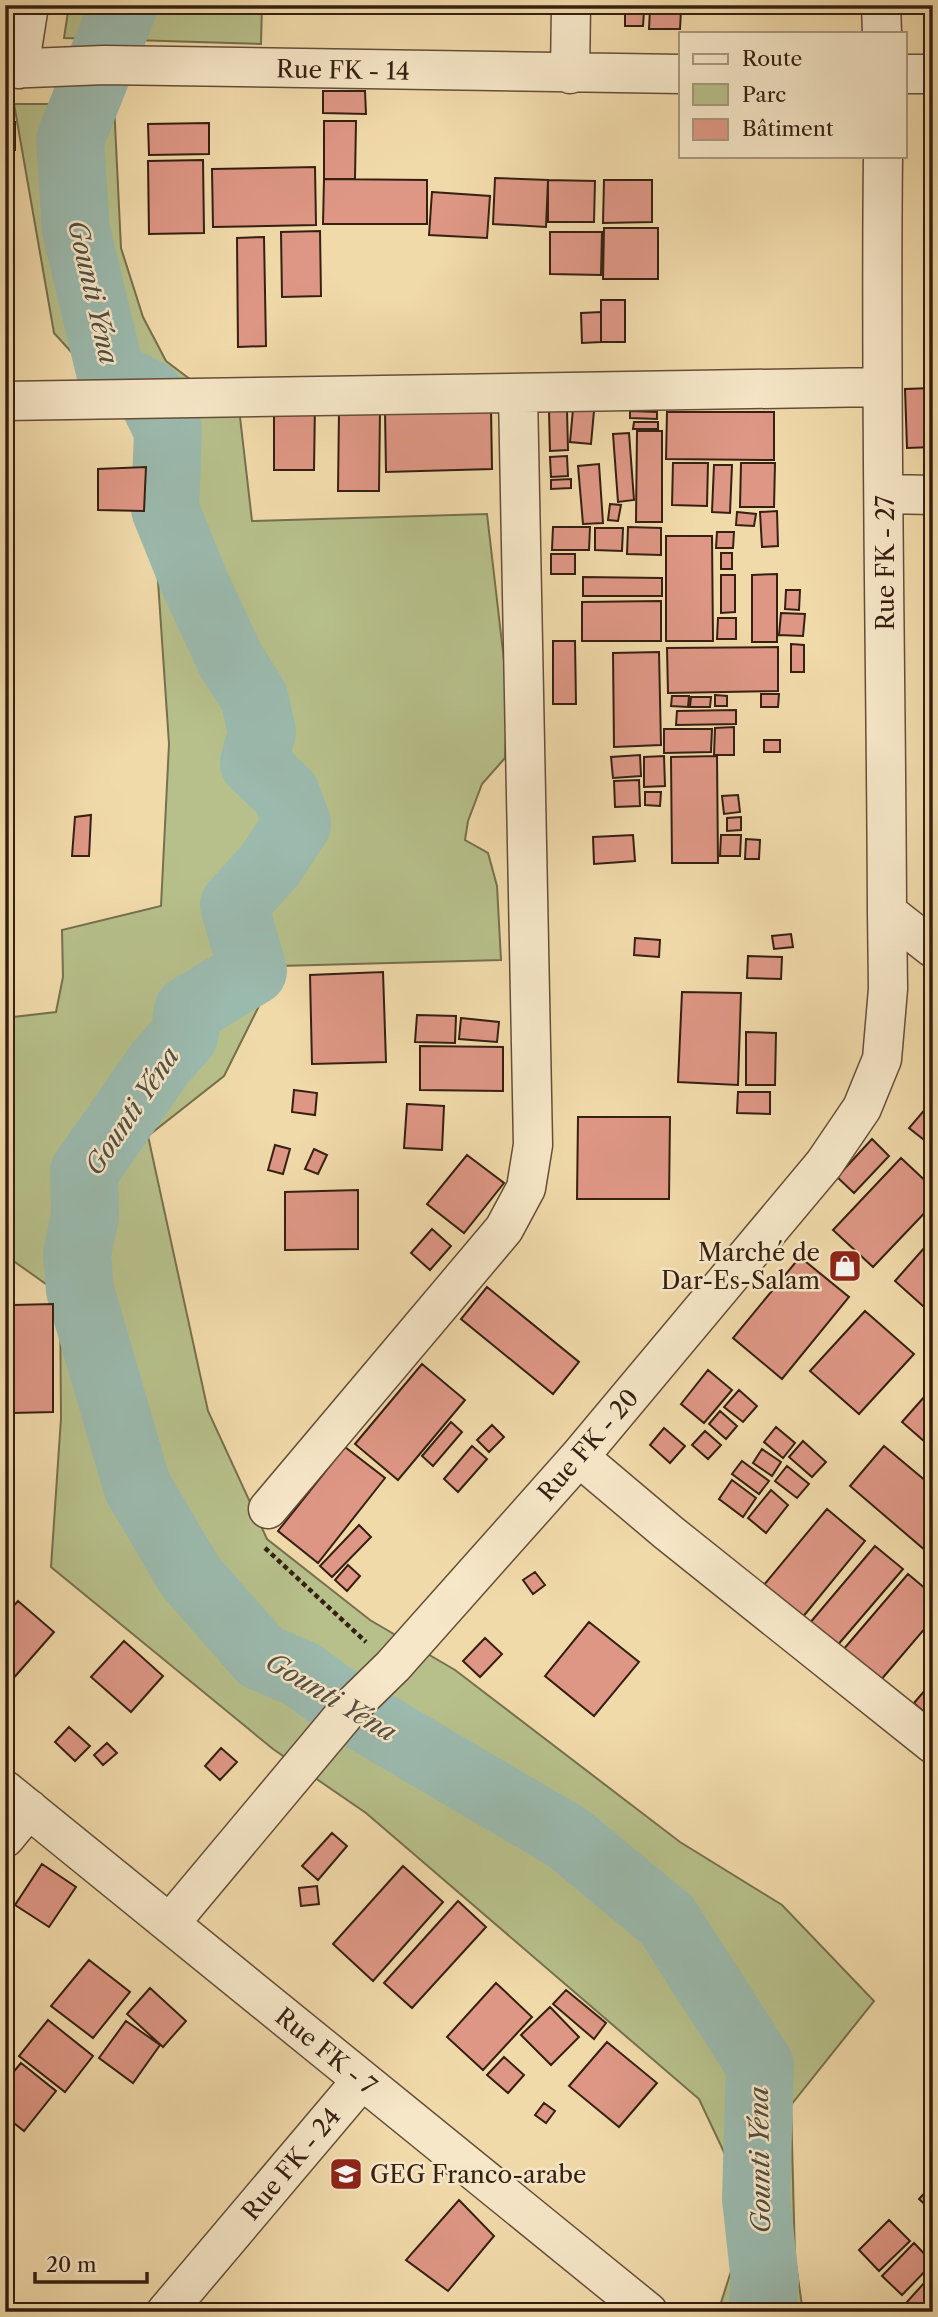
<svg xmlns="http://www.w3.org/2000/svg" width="938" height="2317" font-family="'Libre Caslon Text',serif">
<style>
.green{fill:#b7c08b;stroke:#76704e;stroke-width:2}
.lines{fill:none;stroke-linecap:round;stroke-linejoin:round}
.river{stroke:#9bbaae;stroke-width:68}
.building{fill:#de9785;stroke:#362012;stroke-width:2}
.minor-casing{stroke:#654e38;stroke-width:41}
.path{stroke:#362012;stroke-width:4.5;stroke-dasharray:5 3.5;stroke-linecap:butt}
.minor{stroke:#f6e7c8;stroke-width:38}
.labels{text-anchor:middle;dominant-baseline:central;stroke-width:5;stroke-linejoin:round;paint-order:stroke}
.street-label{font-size:24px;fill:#362012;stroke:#f6e7c8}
.poi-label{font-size:24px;fill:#362012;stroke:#f6e7c8;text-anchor:end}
.water-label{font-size:26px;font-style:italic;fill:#544e41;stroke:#f6e7c8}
</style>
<rect width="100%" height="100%" fill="#f1daaa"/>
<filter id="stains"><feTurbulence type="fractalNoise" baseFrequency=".00286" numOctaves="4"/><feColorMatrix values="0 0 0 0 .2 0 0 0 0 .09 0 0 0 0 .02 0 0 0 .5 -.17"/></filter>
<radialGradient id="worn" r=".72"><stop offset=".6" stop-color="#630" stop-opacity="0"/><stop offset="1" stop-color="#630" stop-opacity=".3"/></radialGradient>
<path class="green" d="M69 5H262L261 44 64 38Z
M14 104H114L121 248 143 317 166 361 240 417 252 521 487 514 508 695 505 758 482 784 468 821 465 840 488 853 497 886 501 960 279 966 224 1076 148 1136 208 1411 267 1539 370 1620 455 1670 680 1842 782 1905 874 2001 791 2105 795 2258 803 2312H718L734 2262 740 2186 699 2099 366 1813 273 1749 51 1567 61 1418 60 1294 5 1255V1018L56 1012 63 977 62 930 161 906 169 744 154 522 156 388H104L54 333Z"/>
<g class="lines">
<path class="river" d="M124 5 70 140 76 230 111 375 150 394 168 430 165 509 194 581 231 661 254 697 262 732 254 763 286 794 297 824 270 865 234 905 253 971 188 1010 184 1036 160 1063 84 1172 85 1216 77 1254 80 1290 137 1486 190 1576 261 1657 301 1674 349 1709 568 1838 667 1920 760 2065 756 2198 765 2281 762 2312"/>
</g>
<path class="building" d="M684 5H770V9H685Z
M793 5H834L835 12 793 8Z
M650 9 681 10 680 29H649Z
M625 11H644L643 26H625Z
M323 91H365L366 114 323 113Z
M324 121H356L355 179H324Z
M5 122H15V150H5Z
M209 123V154L149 155 148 124Z
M203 160 204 233 149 234 148 161Z
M315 167 316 225 213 227 212 169Z
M495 178 548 180 546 227 493 224Z
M324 179 427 180V224H323Z
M548 180 595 181 594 222H548Z
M604 180H652V222L603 223Z
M432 192 490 196 487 238 429 235Z
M604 228H658V279H603Z
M320 231 321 296 282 297 281 232Z
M550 232H602L601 275 550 274Z
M264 237 266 346 238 347 237 238Z
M601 300H625V342H601Z
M601 312V342L582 343 581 313Z
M933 388V447L907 448 905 389Z
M274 403H315L314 470H274Z
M491 408 492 469 386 472 385 410Z
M573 409 594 411 591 444 570 442Z
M549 410H567L568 450 550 451Z
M339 411H380L379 491H338Z
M630 411 657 412V419L630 418Z
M667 412H774V460L666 459Z
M634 422H658V429H633Z
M637 431H662V522H636Z
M629 433 634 500 618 502 613 434Z
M567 456 568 476 551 477 550 457Z
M673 463H708L707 506 672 505Z
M741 463H775L774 507H740Z
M599 464 603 523 583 524 578 466Z
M714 465H732L730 513 712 512Z
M146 467 144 511 98 510V469Z
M571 479V488L551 489V480Z
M610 504 621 505 618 521 608 520Z
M777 511 778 546 762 547 760 512Z
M737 512 756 514 754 526 736 525Z
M553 527H590L589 550H552Z
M628 527 661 528V555L627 554Z
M595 528H623L622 551 595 550Z
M717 532H734L733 548H716Z
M666 536H712L713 641H666Z
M721 553H732V569H721Z
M551 554H575V574H551Z
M777 574V642H752V575Z
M721 575H735V612L721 613Z
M583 577 662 578V596H583Z
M786 590H800L799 610 785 609Z
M661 601V641H582V602Z
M781 613 805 614 803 636 779 635Z
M718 618H736V639H717Z
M553 641H575L576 704H553Z
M791 644 804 645V672H791Z
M778 647V691L668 693 667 648Z
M659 652 661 745 614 747 613 653Z
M761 694H779L778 707H761Z
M715 695 727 696V706H715Z
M672 696H689L688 707 671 706Z
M691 697H711L710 707H690Z
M736 710V724L676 725 677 711Z
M734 727V755H714L715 728Z
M664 729H712L711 752 664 753Z
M764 740H780V752H764Z
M640 755 641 776 613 778 611 757Z
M664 756 665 786 644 787V757Z
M717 756 718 863H672L671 757Z
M639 780 640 806 615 807 614 781Z
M645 792H661L660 806 645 805Z
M738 795 740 812 724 814 722 796Z
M91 815 89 856H72L75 817Z
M741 817V830L727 831V818Z
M633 835 635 861 594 864 593 837Z
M721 835H741L740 856H720Z
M746 839 760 840 759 859H745Z
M791 934 793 947 774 949 772 936Z
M635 938 660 940 659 957 634 955Z
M748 956 782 957 781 979 747 978Z
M383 972 386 1062 312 1064 310 975Z
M682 992 741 993 738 1085 678 1082Z
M417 1015 456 1016 455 1043 415 1042Z
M461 1018 499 1022 497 1042 459 1039Z
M746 1032 776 1033 775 1085H746Z
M420 1046 503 1047V1091L420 1090Z
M294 1090 317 1093 315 1115 292 1112Z
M738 1092H770V1114L737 1113Z
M933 1100V1147L909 1128Z
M407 1104 444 1106 442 1150 404 1148Z
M578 1117H670L669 1199H577Z
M872 1139 889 1156 854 1193 837 1177Z
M275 1145 290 1149 283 1174 268 1170Z
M314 1149 327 1155 318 1174 305 1169Z
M467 1155 504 1183 464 1233 427 1204Z
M901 1158 933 1188V1204L873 1267 833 1230Z
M358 1190V1249L285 1250V1192Z
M432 1229 451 1246 430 1270 411 1253Z
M933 1238V1315L895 1281Z
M800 1257 849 1297 782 1379 733 1338Z
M487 1287 579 1362 553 1394 461 1319Z
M53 1304V1412L12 1413 13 1305Z
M865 1311 914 1354 859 1414 810 1371Z
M422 1364 465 1400 398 1480 355 1444Z
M708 1370 732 1390 704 1423 681 1404Z
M933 1387V1449L902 1422Z
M739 1390 757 1406 743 1422 724 1407Z
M720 1411 737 1426 726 1439 709 1424Z
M451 1422 462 1432 433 1466 422 1456Z
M492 1425 504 1437 489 1452 477 1440Z
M776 1427 795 1443 783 1458 764 1442Z
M664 1428 685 1446 670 1463 650 1445Z
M705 1431 721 1445 708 1459 692 1445Z
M803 1441 826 1462 812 1477 789 1457Z
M472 1446 487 1459 458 1492 444 1479Z
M884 1446 933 1487V1557L850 1486Z
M345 1447 385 1478 318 1563 278 1531Z
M762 1449 781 1462 772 1476 753 1463Z
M742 1461 769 1481 759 1494 732 1474Z
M787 1466 809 1484 797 1498 775 1481Z
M732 1480 756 1498 743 1517 719 1499Z
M771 1490 788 1505 766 1533 748 1518Z
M827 1509 865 1541 802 1618 763 1586Z
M359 1525 371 1537 332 1577 320 1566Z
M875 1546 903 1569 836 1647 809 1624Z
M348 1565 360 1576 347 1591 335 1580Z
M535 1572 545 1585 533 1594 523 1580Z
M908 1574 933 1595V1619L880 1681 843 1650Z
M18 1601 54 1632 11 1681 5 1676V1616Z
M589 1622 639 1662 594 1716 545 1676Z
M485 1638 502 1654 480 1677 463 1661Z
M124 1641 163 1676 131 1712 91 1677Z
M933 1681V1720L914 1703Z
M69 1727 90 1746 75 1761 55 1742Z
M107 1743 117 1753 103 1765 94 1755Z
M221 1748 237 1762 220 1780 205 1766Z
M332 1833 347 1846 318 1880 302 1866Z
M42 1864 76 1887 49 1927 15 1905Z
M403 1866 443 1902 373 1981 333 1944Z
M317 1886 319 1904 301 1906 299 1888Z
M458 1901 486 1927 412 2008 384 1983Z
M89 1960 130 1992 93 2038 51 2006Z
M496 1983 532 2017 483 2070 447 2037Z
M150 1988 186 2021 163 2047 127 2014Z
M566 1990 606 2023 594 2039 553 2004Z
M550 2007 579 2037 551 2065 521 2035Z
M48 2020 93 2056 65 2092 19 2056Z
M126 2021 160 2045 133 2083 99 2058Z
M607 2042 657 2083 619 2127 569 2086Z
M504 2057 524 2075 508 2093 487 2075Z
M21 2063 56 2091 24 2131 5 2116V2082Z
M544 2103 555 2111 546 2123 535 2115Z
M933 2184V2212L919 2199Z
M459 2200 494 2236 448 2291 406 2260Z
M889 2220 910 2241 879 2271 859 2250Z
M914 2243 933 2263 902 2295 882 2276Z
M933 2273V2312H919L907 2302Z"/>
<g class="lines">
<defs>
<path id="minor" d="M881 5 882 33
M5 69 104 65 681 74
M19 69 29 5
M570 74 571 5
M905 74H933
M883 156C880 408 886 660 887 912L933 948
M5 401 880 387
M885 494 933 495
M579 1457 669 1533 933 1744
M268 1509 504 1229 526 1188 533 1145 518 394
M5 1790 648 2312
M5 1838 29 1809
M170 1923 349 1709 393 1666 579 1457 824 1164 862 1108 882 1059 888 989 887 912
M166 2312 362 2080"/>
</defs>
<use href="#minor" class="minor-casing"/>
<path class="path" d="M265 1548 366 1642"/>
<use href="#minor" class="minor"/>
</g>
<defs>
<symbol id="shop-square" viewBox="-11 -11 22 22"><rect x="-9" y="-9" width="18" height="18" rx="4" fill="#8f2418" stroke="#f6e7c8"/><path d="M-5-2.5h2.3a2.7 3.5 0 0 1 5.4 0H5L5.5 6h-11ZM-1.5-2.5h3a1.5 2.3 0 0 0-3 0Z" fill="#fff"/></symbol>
<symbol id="school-square" viewBox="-11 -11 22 22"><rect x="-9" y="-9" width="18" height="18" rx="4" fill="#8f2418" stroke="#f6e7c8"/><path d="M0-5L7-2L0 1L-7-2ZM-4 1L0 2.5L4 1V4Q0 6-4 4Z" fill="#fff"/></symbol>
</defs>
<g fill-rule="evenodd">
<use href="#shop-square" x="826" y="1247" width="38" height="38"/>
<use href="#school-square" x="327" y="2155" width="38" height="38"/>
</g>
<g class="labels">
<g class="street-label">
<text transform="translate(343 70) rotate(1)">Rue FK - 14</text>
<text transform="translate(885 563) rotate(-90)">Rue FK - 27</text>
<text transform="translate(588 1445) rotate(-49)">Rue FK - 20</text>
<text transform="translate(326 2051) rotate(39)">Rue FK - 7</text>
<text transform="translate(291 2164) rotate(-50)">Rue FK - 24</text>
</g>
<g class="poi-label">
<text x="820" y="1252">Marché de<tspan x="820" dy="28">Dar-Es-Salam</tspan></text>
<text x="370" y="2174" text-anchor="start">GEG Franco-arabe</text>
</g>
<g class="water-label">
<text transform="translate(93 292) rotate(77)">Gounti Yéna</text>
<text transform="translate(132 1111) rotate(-56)">Gounti Yéna</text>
<text transform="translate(331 1697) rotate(31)">Gounti Yéna</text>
<text transform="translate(760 2160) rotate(-91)">Gounti Yéna</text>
</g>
</g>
<rect width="938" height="2317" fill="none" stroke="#f1daaa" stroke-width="28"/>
<rect x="7" y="7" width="924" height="2303" fill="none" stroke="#362012" stroke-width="3.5"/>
<rect x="14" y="14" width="910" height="2289" fill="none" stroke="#362012" stroke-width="2"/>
<rect x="679" y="32" width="228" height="126" fill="#f6e7c8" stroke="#a9977f" stroke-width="2"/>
<rect x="693" y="54" width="35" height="10" fill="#f6e7c8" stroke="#a9977f" stroke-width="2"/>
<text x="742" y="66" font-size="21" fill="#362012">Route</text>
<rect x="693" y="84" width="35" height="21" fill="#b7c08b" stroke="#a9977f" stroke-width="2"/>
<text x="742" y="102" font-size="21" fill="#362012">Parc</text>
<rect x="693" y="119" width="35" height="21" fill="#de9785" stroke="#a9977f" stroke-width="2"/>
<text x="742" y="136" font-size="21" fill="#362012">Bâtiment</text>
<path d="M35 2272v10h112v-10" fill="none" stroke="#362012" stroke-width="3.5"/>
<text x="46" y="2272" font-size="21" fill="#362012" stroke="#f6e7c8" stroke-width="5" paint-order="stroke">20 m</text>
<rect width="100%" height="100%" filter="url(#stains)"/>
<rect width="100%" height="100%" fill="url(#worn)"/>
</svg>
